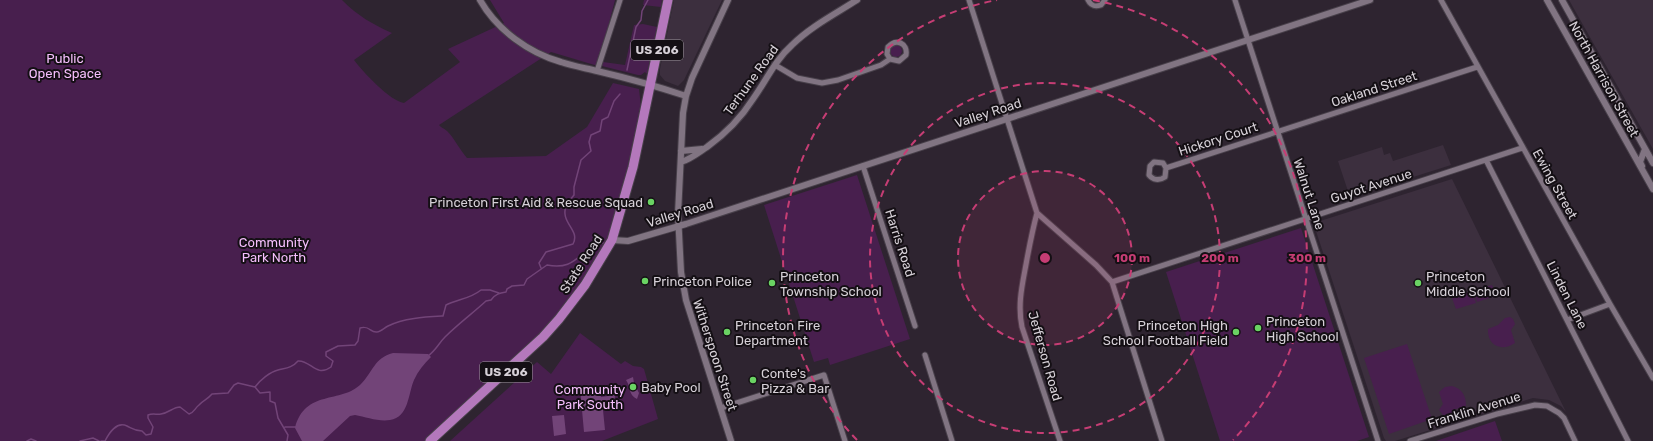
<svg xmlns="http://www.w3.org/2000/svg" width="1653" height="441" font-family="Rubik,sans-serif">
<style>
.built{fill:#3c2f3e}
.green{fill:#481f4e}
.water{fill:#724478}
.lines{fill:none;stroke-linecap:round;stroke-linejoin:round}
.stream{stroke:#724478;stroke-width:1.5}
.minor-casing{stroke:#48404a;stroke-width:7}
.tertiary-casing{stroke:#48404a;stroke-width:8}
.trunk-casing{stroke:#48404a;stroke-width:11}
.minor{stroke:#817482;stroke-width:5}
.tertiary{stroke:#817482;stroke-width:6}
.trunk{stroke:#b478bc;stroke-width:9}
.ring{fill:none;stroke:#c63d74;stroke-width:2;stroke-dasharray:7 5}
.poi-dot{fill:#6ad363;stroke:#140f14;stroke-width:1.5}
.labels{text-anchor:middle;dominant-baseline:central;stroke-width:4;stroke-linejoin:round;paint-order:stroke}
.shield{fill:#140f14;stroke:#9c969c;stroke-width:1}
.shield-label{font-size:12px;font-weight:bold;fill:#d6d0d7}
.park-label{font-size:13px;fill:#f5befc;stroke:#140f14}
.street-label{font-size:13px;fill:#d6d0d7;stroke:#140f14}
.poi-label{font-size:13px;fill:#d6d0d7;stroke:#140f14;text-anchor:start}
.centre{fill:#c63d74;stroke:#140f14;stroke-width:2}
.ring-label{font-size:12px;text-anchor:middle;font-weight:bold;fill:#c63d74;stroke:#140f14;stroke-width:4;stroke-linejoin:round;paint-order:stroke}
</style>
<rect width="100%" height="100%" fill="#2e2430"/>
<path class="built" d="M674 0H722L684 80 678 86 665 81 660 75V69Z
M1569 0H1653V149Z
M1443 145 1451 165 1350 197 1338 161 1382 147 1384 155 1390 153 1393 161Z
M1452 179 1566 412 1561 406 1549 400 1533 398 1395 441H1386L1384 438 1315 228 1316 224 1317 222Z"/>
<path class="green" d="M0 0H342C358 16 372 24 392 33L354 60C363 72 390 101 404 103L460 62 448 49 504 23 490 0H615L598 66 551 52 439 125C441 128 444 128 447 131 455 139 459 149 467 158L546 156 587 127 613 83 639 89 641 107 629 169 611 232 602 251 574 292 550 324 485 387 426 441H0Z
M644 0H662L661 7 643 5Z
M643 24 657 27 647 74 645 72 641 75H638L602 66 603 62 625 65 634 25Z
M890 51a6 6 0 1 1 12 0a6 6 0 1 1-12 0Z
M857 175 910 339 830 365 828 358 814 362 764 205Z
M1301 228 1369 437 1357 441H1220L1166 272Z
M1492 285 1496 296 1477 302 1473 291Z
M1472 291 1476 303 1456 309 1452 298Z
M1510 317 1513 319 1515 324 1511 330 1515 343C1502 352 1487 346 1488 329L1498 325 1505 318Z
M580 333 621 364 625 361 633 366 641 367 644 369 658 419 602 441H450L537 362 551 374Z
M1407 344 1432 419 1389 434 1364 358Z
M1452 386C1462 389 1466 395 1466 406L1453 410 1451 415H1443L1439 410 1443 404 1439 392 1445 387Z
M1495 421 1502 441H1436Z"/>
<path class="water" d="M393 353 428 354 431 357C424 364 418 371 414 380 408 394 409 417 390 420 379 422 366 417 355 415L350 416 323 441H302L295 428C305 389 341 404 361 384 373 372 374 358 393 353Z
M633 377 634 383 639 393 637 399C628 395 631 387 626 380Z
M601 386V389H600L601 397 608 396 607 390H612L615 396 613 409H608L607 400H602L605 430 584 432 580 388Z
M564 415 566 434 554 436 552 416Z"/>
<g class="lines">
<path class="stream" d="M627 70 636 27 641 20 642 11 648 0
M541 268 539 263 546 252 573 244C581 229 558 223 567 203 569 200 572 198 574 195V187L581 160 591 151 589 142 591 135 600 131 602 120 608 117 614 101 620 94
M428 356C436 350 439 343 445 337 458 324 473 313 486 301L491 300C495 294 500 293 506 292L507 289 512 286 524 285 527 279 547 265C577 271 578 250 603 243
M255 387 260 393 270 392V401L275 403 278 418 288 435 287 441
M285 427H296
M27 441 31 439 36 441
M80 441 93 438 99 441
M101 441H105C109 433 117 421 127 426 133 429 135 431 142 431L146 435 151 434 153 427 148 418V415C153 413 157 415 161 414 169 413 173 407 180 407L189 414C195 412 194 409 199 405 203 400 207 400 212 394L228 393 234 385 238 383 255 387C260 380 270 372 278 370 286 368 292 368 298 361 311 360 316 378 331 367L333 361 326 356V352L338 346 355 345 358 341 360 328C370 325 370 333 377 332 381 332 384 328 388 326 404 318 425 317 443 316L446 305C458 299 470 299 481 290H490L499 293"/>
<defs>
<path id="minor" d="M969 0 1037 213C1033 228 1030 243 1027 259 1023 282 1017 303 1022 327L1060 441
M1088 0C1091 6 1095 7 1101 5L1105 0
M1235 0 1378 441
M1441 0 1610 304 1653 378
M775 65 797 78 822 83 838 80 881 65 890 59 899 61 906 55C908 43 896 38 888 47L887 54 890 59
M597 71 620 0
M1486 160 1628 441
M863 166 915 326
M1166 168 1165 177C1159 181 1153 180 1149 175L1150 166 1154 162 1163 163 1166 168 1477 67
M1037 213 1096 265 1112 282 1162 441
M1112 282 1522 148
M1567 320 1610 304
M925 355 952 441
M721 408 824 375 845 441
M1410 441 1497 414 1535 405 1547 406 1559 413 1564 418 1575 441"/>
<path id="tertiary" d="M480 0C497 30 529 53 561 62 573 66 585 68 597 71 627 78 656 86 686 96
M728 0 692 78 686 96 683 113 678 214 681 272 686 300 731 441
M1547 0 1653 189
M1562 0 1653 163
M681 151 702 149
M681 162C691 159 698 153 707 147 725 134 741 118 753 99 766 81 775 60 792 45 810 27 835 14 857 0
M1642 166 1640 162 1645 149
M612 240 628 241 686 224 1370 0"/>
<path id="trunk" d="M430 441 543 337 559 319 585 285 612 240 633 167 668 0"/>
</defs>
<use href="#minor" class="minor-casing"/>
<use href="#tertiary" class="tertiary-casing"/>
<use href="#trunk" class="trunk-casing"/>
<use href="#minor" class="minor"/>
<use href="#tertiary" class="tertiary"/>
<use href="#trunk" class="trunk"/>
</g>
<circle cx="1045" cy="258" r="87" fill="#c63d74" fill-opacity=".12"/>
<g class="ring">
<circle cx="1045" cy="258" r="87"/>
<circle cx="1045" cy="258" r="175"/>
<path d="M857 440A262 262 0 0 1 997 0M1093 0A262 262 0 0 1 1233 440"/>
</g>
<g class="poi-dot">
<circle cx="651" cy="202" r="4"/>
<circle cx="645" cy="281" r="4"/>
<circle cx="772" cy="283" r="4"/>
<circle cx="1418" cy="283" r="4"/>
<circle cx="1258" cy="328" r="4"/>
<circle cx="727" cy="332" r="4"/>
<circle cx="1236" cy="332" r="4"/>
<circle cx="753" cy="380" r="4"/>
<circle cx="633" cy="387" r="4"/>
</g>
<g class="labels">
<g class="shield">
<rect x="631" y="40" width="52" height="20" rx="3"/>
<rect x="480" y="362" width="52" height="20" rx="3"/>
</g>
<g class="shield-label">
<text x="657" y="50">US 206</text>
<text x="506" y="372">US 206</text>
</g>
<g class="park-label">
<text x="65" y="58">Public<tspan x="65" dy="15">Open Space</tspan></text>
<text x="274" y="242">Community<tspan x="274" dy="15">Park North</tspan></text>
<text x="590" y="389">Community<tspan x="590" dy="15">Park South</tspan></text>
</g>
<g class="street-label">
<text transform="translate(1604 79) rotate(61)">North Harrison Street</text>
<text transform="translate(751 80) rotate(-54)">Terhune Road</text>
<text transform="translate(1374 89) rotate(-18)">Oakland Street</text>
<text transform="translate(988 113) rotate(-18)">Valley Road</text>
<text transform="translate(1218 139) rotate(-18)">Hickory Court</text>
<text transform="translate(1555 184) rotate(61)">Ewing Street</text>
<text transform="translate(1371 186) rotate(-18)">Guyot Avenue</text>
<text transform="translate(1309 194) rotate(72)">Walnut Lane</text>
<text transform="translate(680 213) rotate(-17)">Valley Road</text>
<text transform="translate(900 243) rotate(72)">Harris Road</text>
<text transform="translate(581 264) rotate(-57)">State Road</text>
<text transform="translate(1567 295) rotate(63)">Linden Lane</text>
<text transform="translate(715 355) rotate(72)">Witherspoon Street</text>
<text transform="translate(1045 356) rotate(74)">Jefferson Road</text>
<text transform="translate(1474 410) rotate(-17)">Franklin Avenue</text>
</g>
<g class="poi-label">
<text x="643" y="202" text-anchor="end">Princeton First Aid &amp; Rescue Squad</text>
<text x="780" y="276">Princeton<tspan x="780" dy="15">Township School</tspan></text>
<text x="1426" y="276">Princeton<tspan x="1426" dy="15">Middle School</tspan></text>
<text x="653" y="281">Princeton Police</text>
<text x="1266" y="321">Princeton<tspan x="1266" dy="15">High School</tspan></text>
<text x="735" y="325">Princeton Fire<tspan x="735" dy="15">Department</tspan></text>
<text x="1228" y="325" text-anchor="end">Princeton High<tspan x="1228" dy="15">School Football Field</tspan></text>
<text x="761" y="373">Conte's<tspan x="761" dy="15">Pizza &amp; Bar</tspan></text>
<text x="641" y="387">Baby Pool</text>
</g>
</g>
<circle cx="1045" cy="258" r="6" class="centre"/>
<g class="ring-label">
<text x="1132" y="262">100 m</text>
<text x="1220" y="262">200 m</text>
<text x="1307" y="262">300 m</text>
</g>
</svg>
